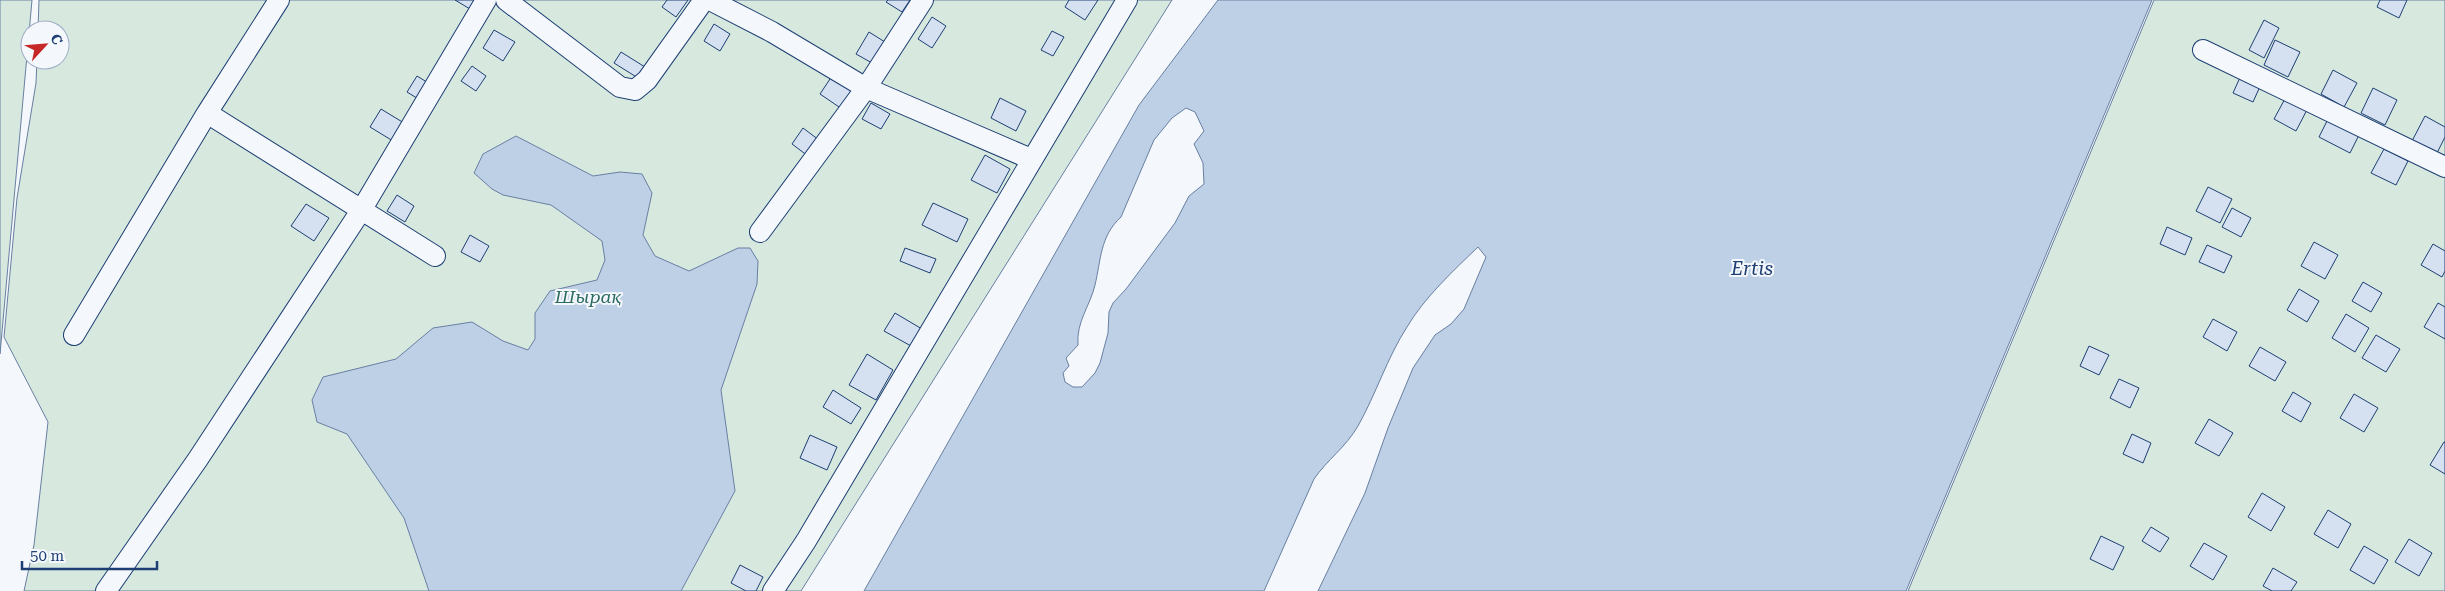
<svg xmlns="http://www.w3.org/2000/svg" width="2445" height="591" font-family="'Roboto Serif',serif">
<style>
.green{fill:#d7e8df;stroke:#687fa3}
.water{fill:#bed0e5;stroke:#687fa3;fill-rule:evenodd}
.building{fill:#d5e0f0;stroke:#1d3f73}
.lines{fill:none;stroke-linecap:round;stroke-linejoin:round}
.minor-casing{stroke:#1d3f73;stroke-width:22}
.minor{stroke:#f4f7fb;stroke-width:20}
.labels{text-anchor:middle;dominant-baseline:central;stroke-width:4;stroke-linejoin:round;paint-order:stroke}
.park-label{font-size:18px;font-style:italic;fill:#2c6c60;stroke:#f4f7fb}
.water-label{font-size:19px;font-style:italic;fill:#1d3f73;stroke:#f4f7fb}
</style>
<rect width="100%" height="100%" fill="#f4f7fb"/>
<path class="green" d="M0 0H32L0 354Z
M39 0H1172L801 591H24L34 545 48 422 4 337 17 198 36 83 37 60H60V30H38Z
M2154 0H2445V591H1908Z"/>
<path class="water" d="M1218 0H2152L1906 591H1318L1365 493 1388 428 1413 368 1435 335 1451 324 1464 309 1486 257 1478 247C1454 270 1424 298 1407 327 1387 358 1376 394 1358 426 1346 447 1327 460 1314 479L1264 591H864L1139 105ZM1186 108 1195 112 1204 131 1194 144 1203 163 1204 184 1189 196 1175 223 1126 289 1113 303 1109 312 1108 333 1100 363 1095 373 1082 387H1073L1065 382 1063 373 1069 366 1066 358 1078 345C1076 322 1090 306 1095 285 1101 260 1100 236 1121 217L1154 140 1172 118Z
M516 136 593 176 620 172 642 174 652 193 643 235 655 256 689 271 738 248H750L758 261 757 284 721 390 735 491 681 591H429L404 518 347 434 317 422 312 400 323 377 396 359 433 328 472 322 503 341 528 350 535 339V313L550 291 597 280 605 260 602 241 551 205 503 195 492 189 474 173 483 154Z"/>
<path class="building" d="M455 0H482L475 12Z
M667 0H688L676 17 662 7Z
M888 0H910L902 12 886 2Z
M1069 0H1098L1085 20 1065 7Z
M2380 0H2407L2399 18 2377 7Z
M932 17 946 26 932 48 918 39Z
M2264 20 2279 28 2264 58 2249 50Z
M714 24 730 34 720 51 704 41Z
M494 30 515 42 503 61 483 48Z
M1052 31 1064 37 1053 56 1041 50Z
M869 32 885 42 872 63 856 54Z
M2275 40 2300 52 2288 77 2264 65Z
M621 52 645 67 638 78 614 63Z
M472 66 486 76 476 91 461 81Z
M2333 70 2357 83 2344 107 2321 94Z
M2242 73 2262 82 2253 102 2233 93Z
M417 76 430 84 420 100 407 92Z
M832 76 854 91 842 109 820 94Z
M2373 88 2397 100 2385 125 2361 113Z
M2287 95 2309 106 2296 131 2274 119Z
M1000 98 1026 111 1016 131 991 118Z
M871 103 890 114 881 129 862 119Z
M381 109 404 123 393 141 370 127Z
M2330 115 2361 131 2350 153 2319 137Z
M2425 116 2445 127V137L2437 153 2412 141Z
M803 128 819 140 808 156 792 144Z
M2384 149 2408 161 2396 185 2371 173Z
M985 155 1010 169 997 193 971 180Z
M2208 187 2232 199 2220 223 2196 211Z
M397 195 414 206 405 222 387 211Z
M933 203 968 219 957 242 922 225Z
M306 204 329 218 314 241 291 226Z
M2232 208 2251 218 2241 237 2222 227Z
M2167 227 2192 238 2185 255 2160 244Z
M470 235 489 246 480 262 461 252Z
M2314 242 2338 255 2325 279 2301 266Z
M2433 244 2445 251V271L2442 277 2421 265Z
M2207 245 2232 256 2224 273 2199 262Z
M905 248 936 259 930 273 900 261Z
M2363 282 2382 293 2371 312 2352 301Z
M2299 289 2319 301 2307 322 2287 310Z
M2438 303 2445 307V339L2424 327Z
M895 313 922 329 911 346 884 331Z
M2346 314 2369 328 2355 352 2332 338Z
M2213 319 2237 332 2227 351 2203 337Z
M2376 335 2400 349 2386 372 2362 358Z
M2089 346 2109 355 2099 375 2080 366Z
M2260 347 2286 362 2275 381 2249 366Z
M867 354 893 370 876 400 849 385Z
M2119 379 2139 388 2130 408 2110 398Z
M833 390 861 408 851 424 823 407Z
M2293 392 2311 403 2301 422 2282 411Z
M2354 394 2378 408 2364 432 2340 418Z
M2209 419 2233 433 2219 456 2195 443Z
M2132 434 2151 443 2143 463 2123 454Z
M810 435 837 447 827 470 800 458Z
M2444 442H2445V474L2430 465Z
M2262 493 2285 507 2271 531 2248 517Z
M2328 510 2351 524 2338 548 2314 534Z
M2151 527 2169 538 2160 552 2142 541Z
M2101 536 2124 547 2113 570 2090 559Z
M2409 539 2432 553 2419 576 2395 562Z
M2204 543 2227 556 2213 580 2190 566Z
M2364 546 2388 560 2374 584 2350 570Z
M740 565 763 577 756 591H746L731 583Z
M2273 568 2297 582 2291 591H2272L2263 586Z"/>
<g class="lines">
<defs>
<path id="minor" d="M506 0 620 87 635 90 647 80 704 0
M710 0 772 32 866 88 1031 159
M2203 50 2445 167
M207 113 435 256
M760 232 866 88 923 0
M74 335 207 113 279 0
M106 591 198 459 362 209 486 0
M773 591 806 541 1127 0"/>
</defs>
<use href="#minor" class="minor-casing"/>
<use href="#minor" class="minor"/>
</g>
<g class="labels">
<g class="park-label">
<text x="588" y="296">Шырақ</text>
</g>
<g class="water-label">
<text x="1752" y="268">Ertis</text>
</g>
</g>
<g transform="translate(45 45) rotate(64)"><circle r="24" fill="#f4f7fb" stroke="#9eadc5"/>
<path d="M0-4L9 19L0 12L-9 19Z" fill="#c62828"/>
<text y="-8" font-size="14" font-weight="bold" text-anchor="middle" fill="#1d3f73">С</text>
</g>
<path d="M22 561v8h135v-8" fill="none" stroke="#1d3f73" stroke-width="2.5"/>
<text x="30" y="561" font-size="15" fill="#1d3f73" stroke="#f4f7fb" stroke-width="4" paint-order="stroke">50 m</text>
</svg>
